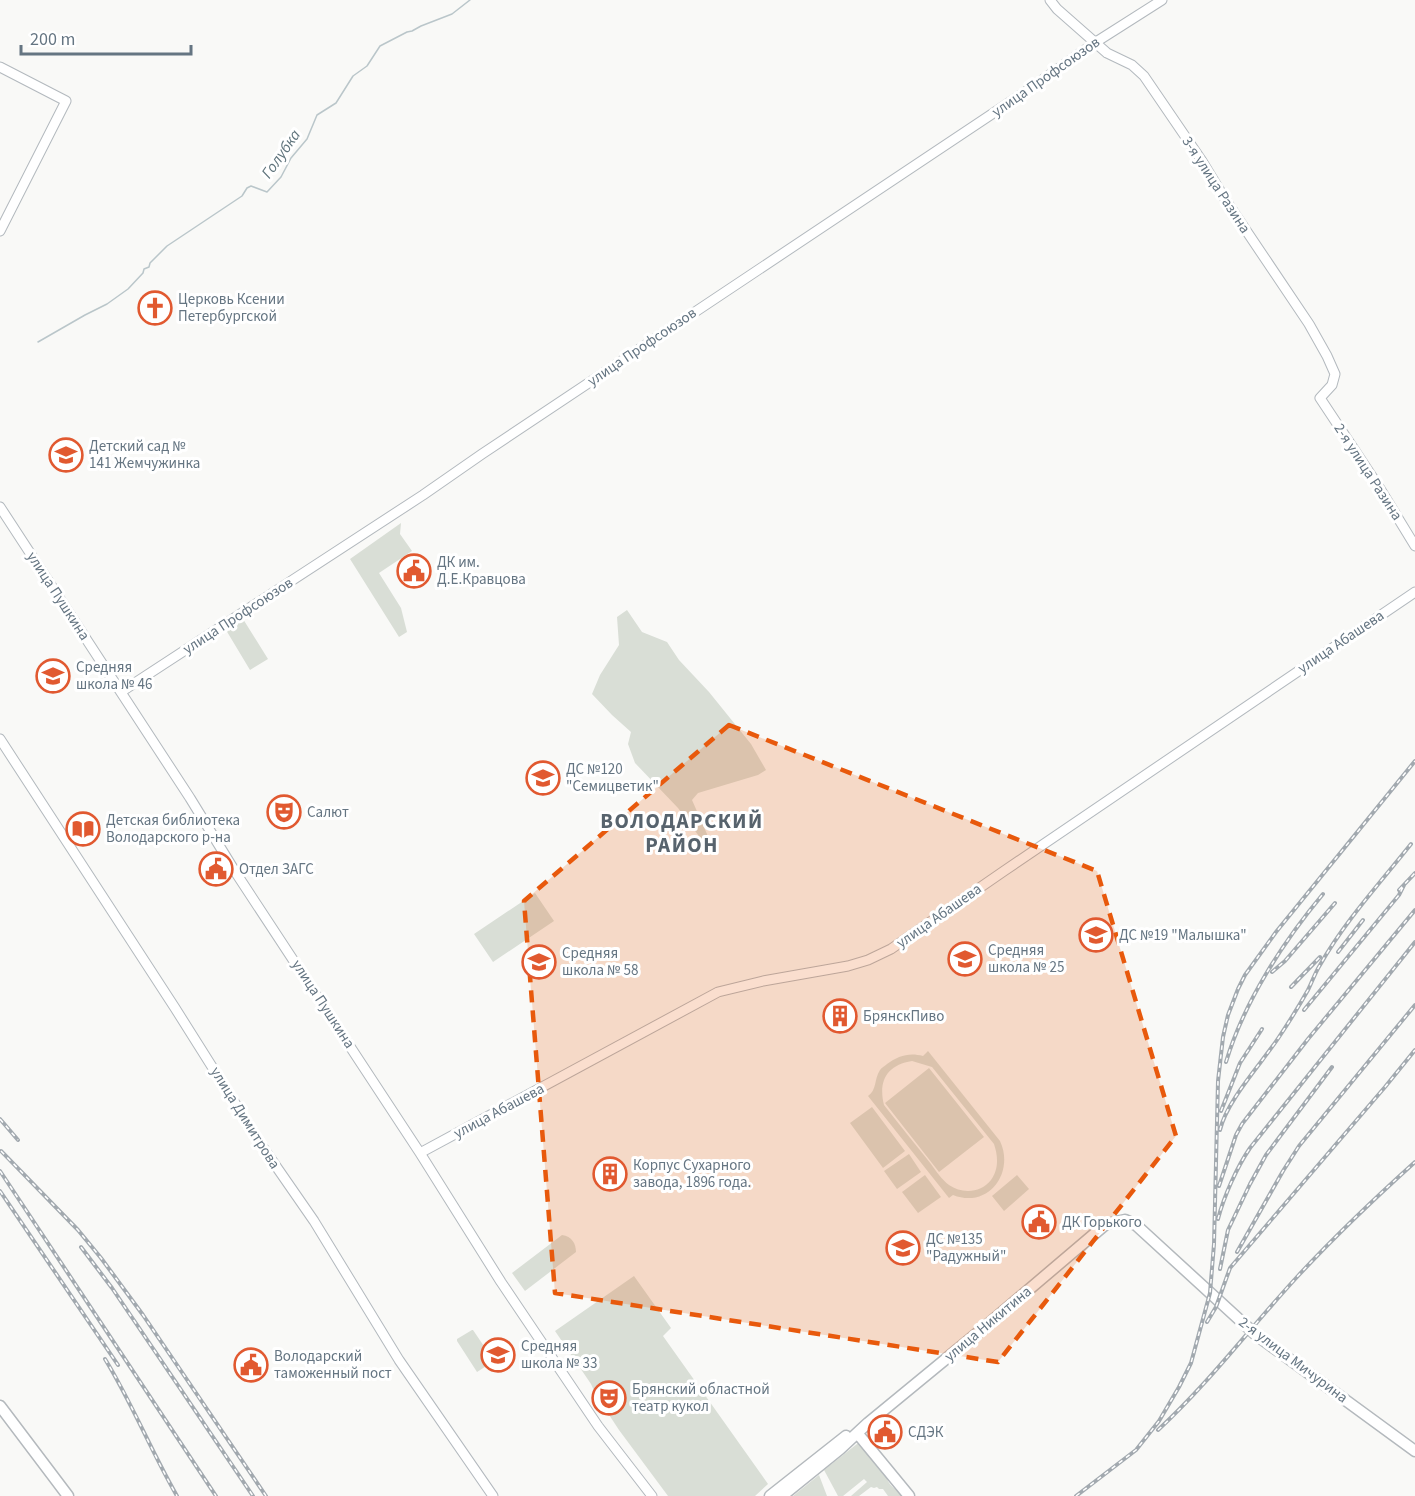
<svg xmlns="http://www.w3.org/2000/svg" width="1415" height="1496" font-family="'Source Sans 3',sans-serif">
<style>
.green{fill:#d9ded6;fill-rule:evenodd}
.lines{fill:none;stroke-linecap:round;stroke-linejoin:round}
.stream{stroke:#bac6ca;stroke-width:1.5}
.secondary-casing{stroke:#b3b9be;stroke-width:11}
.primary-casing{stroke:#b4b9bd;stroke-width:13}
.secondary{stroke:#fff;stroke-width:9}
.primary{stroke:#fff;stroke-width:10}
.rail-casing{stroke:#a2a9af;stroke-width:4}
.rail{stroke:#fff;stroke-width:1.5;stroke-dasharray:4.5;stroke-linecap:butt}
.marked{fill:#e8590c;fill-opacity:0.2;stroke:#e8590c;stroke-width:4.5;stroke-dasharray:12 8;stroke-linejoin:round}
.labels{text-anchor:middle;dominant-baseline:central;stroke-width:6;stroke-linejoin:round;paint-order:stroke}
.street-label{font-size:15px;fill:#657582;stroke:#fff}
.poi-label{font-size:15px;fill:#657582;stroke:#fff;text-anchor:start}
.water-label{font-size:16px;font-style:italic;fill:#60747c;stroke:#fff}
.district-label{font-size:21px;font-weight:bold;letter-spacing:1.5px;fill:#57636d;stroke:#fff}
</style>
<rect width="100%" height="100%" fill="#f9f9f7"/>
<path class="green" d="M401 523 400 534 412 551 379 573 401 608 407 632 399 637 350 559Z
M627 610 642 632 667 642 679 660 709 692 751 744 766 770 758 775 698 793 692 800 707 834 710 851 678 808 635 763 628 744 631 732 612 715 592 694 600 675 619 645 617 617Z
M243 619 268 659 250 670 226 630Z
M535 893 554 921 493 962 474 934Z
M928 1051 1000 1141C1015 1173 988 1209 953 1195L949 1198 868 1096C877 1090 874 1079 880 1070 881 1068 885 1066 887 1064 898 1056 909 1052 923 1056ZM912 1061 932 1067 994 1144C998 1156 999 1169 991 1180 981 1193 962 1194 949 1185 942 1180 936 1171 931 1164 915 1144 899 1124 884 1105 878 1081 887 1065 912 1061Z
M929 1068 984 1137 939 1172 885 1103Z
M872 1107 905 1151 883 1168 850 1123Z
M909 1154 921 1172 897 1189 884 1171Z
M925 1175 941 1197 918 1213 902 1192Z
M1017 1175 1029 1189 1004 1211 992 1196Z
M562 1235C572 1236 576 1244 576 1252L525 1291 512 1273Z
M634 1276 671 1328 663 1336 768 1484 755 1496H668L619 1430 596 1395 591 1384 555 1331Z
M472 1330H473L494 1361 477 1372 457 1341V1339Z
M857 1444H861L886 1474C887 1486 897 1489 904 1496H888L883 1489H879L877 1487 874 1488 871 1487 859 1496H851L867 1482 864 1479 843 1496H838L824 1470Z
M819 1475 827 1496H793Z"/>
<g class="lines">
<path class="stream" d="M38 342 85 315 107 304 128 289 143 273 144 269 149 267 150 263 167 246 242 196 247 188 251 186 267 192 281 177 291 158 307 139 317 115 336 103 353 76 367 66 380 46 407 32 412 31 421 26 452 14 470 0"/>
<defs>
<path id="secondary" d="M1050 0 1057 9 1107 53 1132 65 1144 76 1202 161 1225 199 1309 324 1327 356 1335 374 1332 385 1320 398 1379 487 1415 546
M0 67 66 101 0 231
M0 507 190 798 236 873 420 1153 501 1282 598 1426 652 1496
M121 692 423 495 482 454 1028 90 1096 42 1162 0
M0 739 175 1008 262 1146 314 1221 399 1360 493 1496
M420 1153 718 992 763 981 848 966 868 960 891 949 1004 871 1415 592"/>
<path id="primary" d="M0 1406 68 1496
M858 1434 909 1496
M770 1496 846 1436
M782 1496 840 1449 868 1423 986 1326 1106 1224 1125 1220 1136 1225 1255 1334 1415 1451"/>
</defs>
<use href="#secondary" class="secondary-casing"/>
<use href="#primary" class="primary-casing"/>
<use href="#secondary" class="secondary"/>
<use href="#primary" class="primary"/>
<defs>
<path id="rail" d="M1399 890 1415 873
M1338 952 1363 920
M1272 972 1285 961 1335 903
M1291 987 1320 957
M1304 1010 1399 895 1404 885
M1226 1062C1244 1002 1283 942 1323 894
M1221 1111 1240 1063 1262 1029
M0 1119 18 1140
M1220 1130C1227 1100 1262 1063 1279 1037 1289 1022 1299 1006 1308 990 1312 982 1315 973 1320 965 1345 921 1380 883 1411 844
M1 1151 78 1230 101 1258 143 1315 266 1496
M0 1171 216 1496
M1219 1186 1236 1135 1242 1124 1308 1039 1415 910
M0 1191 118 1365
M1218 1219C1224 1196 1237 1167 1250 1148L1415 942
M81 1247 112 1288 253 1496
M1237 1252 1283 1171 1299 1146 1415 1005
M1220 1269 1228 1230 1250 1184 1266 1155 1332 1067
M1207 1322 1216 1307 1230 1268 1385 1087 1415 1050
M105 1359C132 1403 151 1451 177 1496
M1158 1430C1209 1383 1250 1328 1297 1277 1334 1237 1374 1199 1415 1162
M1076 1496 1136 1450 1159 1421 1179 1387 1191 1363 1210 1293 1214 1244 1218 1081 1223 1037 1228 1015 1238 989 1245 975 1276 932 1415 761"/>
</defs>
<use href="#rail" class="rail-casing"/>
<use href="#rail" class="rail"/>
</g>
<path class="marked" d="M729 725 1097 871 1176 1136 998 1362 555 1293 524 901Z"/>
<defs>
<symbol id="church-ring" viewBox="-11 -11 22 22"><circle r="9.5" fill="#fff" stroke="#e15930" stroke-width="1.5"/><path d="M-1.2-6h2.4v3.5h3.3v2.4h-3.3V6h-2.4V-.1h-3.3v-2.4h3.3Z" fill="#e15930"/></symbol>
<symbol id="school-ring" viewBox="-11 -11 22 22"><circle r="9.5" fill="#fff" stroke="#e15930" stroke-width="1.5"/><path d="M0-5L7-2L0 1L-7-2ZM-4 1L0 2.5L4 1V4Q0 6-4 4Z" fill="#e15930"/></symbol>
<symbol id="civic-ring" viewBox="-11 -11 22 22"><circle r="9.5" fill="#fff" stroke="#e15930" stroke-width="1.5"/><path d="M-.6-6.5H3V-4.5H.6V-3L4-1V1h2V6H-6V1h2V-1L-.6-3ZM-1.2 2.5V6h2.4V2.5Z" fill="#e15930"/></symbol>
<symbol id="theatre-ring" viewBox="-11 -11 22 22"><circle r="9.5" fill="#fff" stroke="#e15930" stroke-width="1.5"/><path d="M-5-5.5Q0-4 5-5.5V0Q5 5 0 6Q-5 5-5 0ZM-3.3-2.5H-1v1.5H-3.3ZM1-2.5H3.3v1.5H1ZM-2.8 1Q0 5.5 2.8 1Z" fill="#e15930"/></symbol>
<symbol id="library-ring" viewBox="-11 -11 22 22"><circle r="9.5" fill="#fff" stroke="#e15930" stroke-width="1.5"/><path d="M-6-4Q-3-5.5-.7-3.5V5Q-3 3-6 4ZM6-4Q3-5.5 .7-3.5V5Q3 3 6 4Z" fill="#e15930"/></symbol>
<symbol id="building-ring" viewBox="-11 -11 22 22"><circle r="9.5" fill="#fff" stroke="#e15930" stroke-width="1.5"/><path d="M-4-6H4V6H1V3H-1V6H-4ZM-2.5-4.3h1.7v1.8h-1.7ZM.8-4.3h1.7v1.8H.8ZM-2.5-1h1.7V.8h-1.7ZM.8-1h1.7V.8H.8Z" fill="#e15930"/></symbol>
</defs>
<g fill-rule="evenodd">
<use href="#church-ring" x="136" y="289" width="38" height="38"/>
<use href="#school-ring" x="47" y="436" width="38" height="38"/>
<use href="#civic-ring" x="395" y="552" width="38" height="38"/>
<use href="#school-ring" x="34" y="657" width="38" height="38"/>
<use href="#school-ring" x="524" y="759" width="38" height="38"/>
<use href="#theatre-ring" x="265" y="793" width="38" height="38"/>
<use href="#library-ring" x="64" y="810" width="38" height="38"/>
<use href="#civic-ring" x="197" y="850" width="38" height="38"/>
<use href="#school-ring" x="1077" y="916" width="38" height="38"/>
<use href="#school-ring" x="946" y="940" width="38" height="38"/>
<use href="#school-ring" x="520" y="943" width="38" height="38"/>
<use href="#building-ring" x="821" y="997" width="38" height="38"/>
<use href="#building-ring" x="591" y="1155" width="38" height="38"/>
<use href="#civic-ring" x="1020" y="1203" width="38" height="38"/>
<use href="#school-ring" x="884" y="1229" width="38" height="38"/>
<use href="#school-ring" x="479" y="1336" width="38" height="38"/>
<use href="#civic-ring" x="232" y="1346" width="38" height="38"/>
<use href="#theatre-ring" x="590" y="1379" width="38" height="38"/>
<use href="#civic-ring" x="866" y="1413" width="38" height="38"/>
</g>
<g class="labels">
<g class="street-label">
<text transform="translate(1046 77) rotate(-35)">улица Профсоюзов</text>
<text transform="translate(1216 185) rotate(57)">3-я улица Разина</text>
<text transform="translate(642 347) rotate(-34)">улица Профсоюзов</text>
<text transform="translate(1368 472) rotate(57)">2-я улица Разина</text>
<text transform="translate(58 596) rotate(57)">улица Пушкина</text>
<text transform="translate(238 616) rotate(-33)">улица Профсоюзов</text>
<text transform="translate(1341 642) rotate(-34)">улица Абашева</text>
<text transform="translate(939 916) rotate(-35)">улица Абашева</text>
<text transform="translate(323 1004) rotate(57)">улица Пушкина</text>
<text transform="translate(499 1111) rotate(-28)">улица Абашева</text>
<text transform="translate(245 1118) rotate(58)">улица Димитрова</text>
<text transform="translate(988 1324) rotate(-40)">улица Никитина</text>
<text transform="translate(1293 1360) rotate(37)">2-я улица Мичурина</text>
</g>
<g class="poi-label">
<text x="178" y="299">Церковь Ксении<tspan x="178" dy="17">Петербургской</tspan></text>
<text x="89" y="446">Детский сад №<tspan x="89" dy="17">141 Жемчужинка</tspan></text>
<text x="437" y="562">ДК им.<tspan x="437" dy="17">Д.Е.Кравцова</tspan></text>
<text x="76" y="667">Средняя<tspan x="76" dy="17">школа № 46</tspan></text>
<text x="566" y="769">ДС №120<tspan x="566" dy="17">"Семицветик"</tspan></text>
<text x="307" y="812">Салют</text>
<text x="106" y="820">Детская библиотека<tspan x="106" dy="17">Володарского р-на</tspan></text>
<text x="239" y="869">Отдел ЗАГС</text>
<text x="1119" y="935">ДС №19 "Малышка"</text>
<text x="988" y="950">Средняя<tspan x="988" dy="17">школа № 25</tspan></text>
<text x="562" y="953">Средняя<tspan x="562" dy="17">школа № 58</tspan></text>
<text x="863" y="1016">БрянскПиво</text>
<text x="633" y="1165">Корпус Сухарного<tspan x="633" dy="17">завода, 1896 года.</tspan></text>
<text x="1062" y="1222">ДК Горького</text>
<text x="926" y="1239">ДС №135<tspan x="926" dy="17">"Радужный"</tspan></text>
<text x="521" y="1346">Средняя<tspan x="521" dy="17">школа № 33</tspan></text>
<text x="274" y="1356">Володарский<tspan x="274" dy="17">таможенный пост</tspan></text>
<text x="632" y="1389">Брянский областной<tspan x="632" dy="17">театр кукол</tspan></text>
<text x="908" y="1432">СДЭК</text>
</g>
<g class="water-label">
<text transform="translate(281 154) rotate(-55)">Голубка</text>
</g>
<g class="district-label">
<text x="682" y="821">ВОЛОДАРСКИЙ<tspan x="682" dy="24">РАЙОН</tspan></text>
</g>
</g>
<path d="M21 45v9h170v-9" fill="none" stroke="#657582" stroke-width="3"/>
<text x="30" y="45" font-size="18" fill="#657582" stroke="#ffffff" stroke-width="4.5" paint-order="stroke">200 m</text>
</svg>
